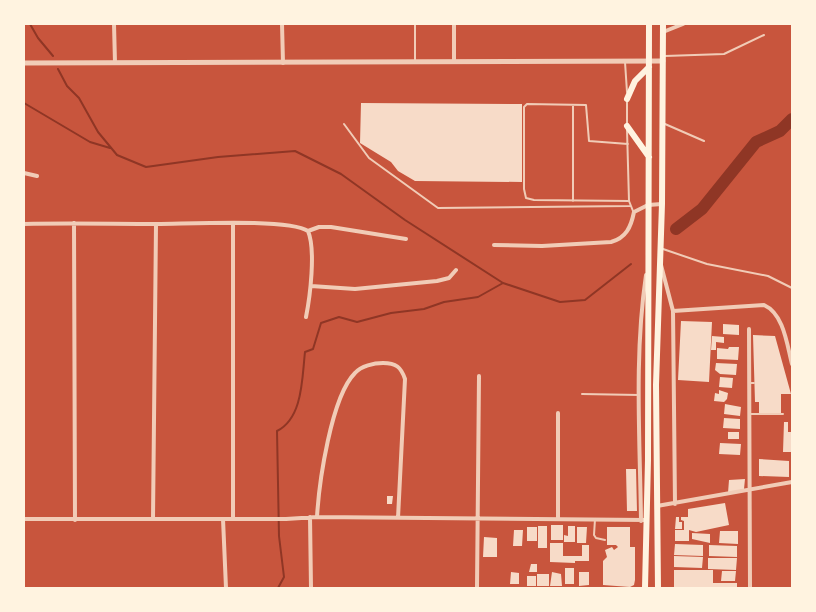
<svg xmlns="http://www.w3.org/2000/svg" width="816" height="612" font-family="'Space Grotesk',sans-serif">
<style>
.lines{fill:none;stroke-linecap:round;stroke-linejoin:round}
.stream{stroke:#8f3625;stroke-width:2}
.river{stroke:#8f3625;stroke-width:12}
.building{fill:#f7dbc8}
.service{stroke:#f1ccb7;stroke-width:2}
.minor{stroke:#f1ccb7;stroke-width:4}
.tertiary{stroke:#f1ccb7;stroke-width:5}
.primary{stroke:#fff3e0;stroke-width:6}
</style>
<rect width="100%" height="100%" fill="#c8553d"/>
<g class="lines">
<path class="stream" d="M30 24 38 38 53 56
M58 69 67 86 79 98 98 132 117 155 146 167 218 157 295 151 341 174 405 220 503 283 560 302 585 300 631 264
M24 103 90 142 110 148
M278 588 284 577 279 536 277 431C303 418 302 378 305 352L313 349 321 323 339 317 357 322 391 313 424 309 444 302 478 297 503 283"/>
<path class="river" d="M676 229 702 209 756 142 780 131 792 119"/>
</g>
<path class="building" d="M361 103 522 104V182L415 181 398 171 391 162 360 143Z
M681 321 712 322 709 382 678 380Z
M723 324 739 325V335L723 334Z
M753 335 775 336 791 394H781V413H759V402H755Z
M712 336 724 337V343L716 342V350H711Z
M729 347H739L738 360 717 359V348L728 349Z
M716 363 737 364 736 375 720 374 715 370Z
M720 377 733 378 732 388 719 387Z
M719 390 728 393 727 399 724 402 714 401 715 393 719 394Z
M725 404 741 407 740 416 724 414Z
M724 418 740 419V429L723 428Z
M784 422H788V432H792V452H783Z
M728 432H739V439H728Z
M720 443 741 444 740 455 719 454Z
M759 459 789 461V477L759 476Z
M626 469H636L637 511H627Z
M745 479 744 489 728 493 729 480Z
M387 496H393L392 504H387Z
M725 503 729 525 696 532 689 530V541H675V530H684V521L681 520V517H688V509Z
M676 517H679V522H682V529H675Z
M551 525H563V540H551Z
M538 526H547V548H538Z
M568 526H575V542H564V535L568 536Z
M527 527H537V541H527Z
M577 527H587L586 543H577Z
M607 527H630V547H635V580L634 585 630 587 603 585V561L607 557 605 550 612 547 614 550 618 547 616 545H607Z
M514 530H523L522 546H513Z
M720 531H738V544L719 543Z
M692 533 710 534V543L692 539Z
M484 537 497 538V557H483Z
M550 543H563V556H582V545H589V561H575V563L550 562Z
M675 544 703 545V556L674 555Z
M709 545 737 546V557L709 556Z
M674 556 703 557 702 568 674 567Z
M708 558H737L736 570 708 569Z
M531 564H537V572H529Z
M565 568H574V584H565Z
M674 570H713V583H737V588H674Z
M722 571H736L735 581H721Z
M511 572 519 573V584H510Z
M552 572 561 574 562 586H550Z
M579 572H589V585L579 586Z
M537 574H549V586H537Z
M527 576H536V586H527Z"/>
<g class="lines">
<path class="service" d="M665 56 724 54 764 35
M415 60V25
M625 62 627 92
M627 100V125
M573 106V201
M344 124 369 158 438 208 630 206
M665 124 704 141
M627 130 629 201 633 211
M628 144 589 141 586 105 527 104 524 107V189L526 198 534 200 629 201
M663 249 707 264 768 276 792 288
M749 383H754
M582 394 639 395
M749 414H783
M595 519 594 535 596 538 605 540"/>
<path class="minor" d="M114 24 115 63
M282 24 283 63
M454 24V61
M663 32 683 24
M24 173 37 176
M74 223 75 520
M233 223V519
M24 224C68 223 113 224 157 224 186 224 289 218 308 231 316 250 310 297 306 317
M308 231 319 227H331L406 239
M494 245 542 246 611 242C626 238 631 227 634 212L648 205 662 204
M661 265 673 311 675 504
M311 286 355 289 437 281 449 278 456 270
M673 311 764 305C784 314 787 345 792 364
M749 329 750 588
M558 413V519
M657 506 792 482
M310 517 311 588
M317 517C319 483 331 397 355 373 361 366 374 363 383 363 396 363 401 367 405 379L398 518
M24 519H286L317 517 646 520
M153 519 156 224
M223 519 226 588
M641 521C640 439 634 356 646 275
M477 588 479 376"/>
<path class="tertiary" d="M24 63 663 61"/>
<path class="primary" d="M627 99 635 81 649 67
M627 126 649 157
M645 588 648 460 649 24
M658 588 656 385 662 204 663 24"/>
</g>
<rect width="816" height="612" fill="none" stroke="#fff3e0" stroke-width="50"/>
</svg>
